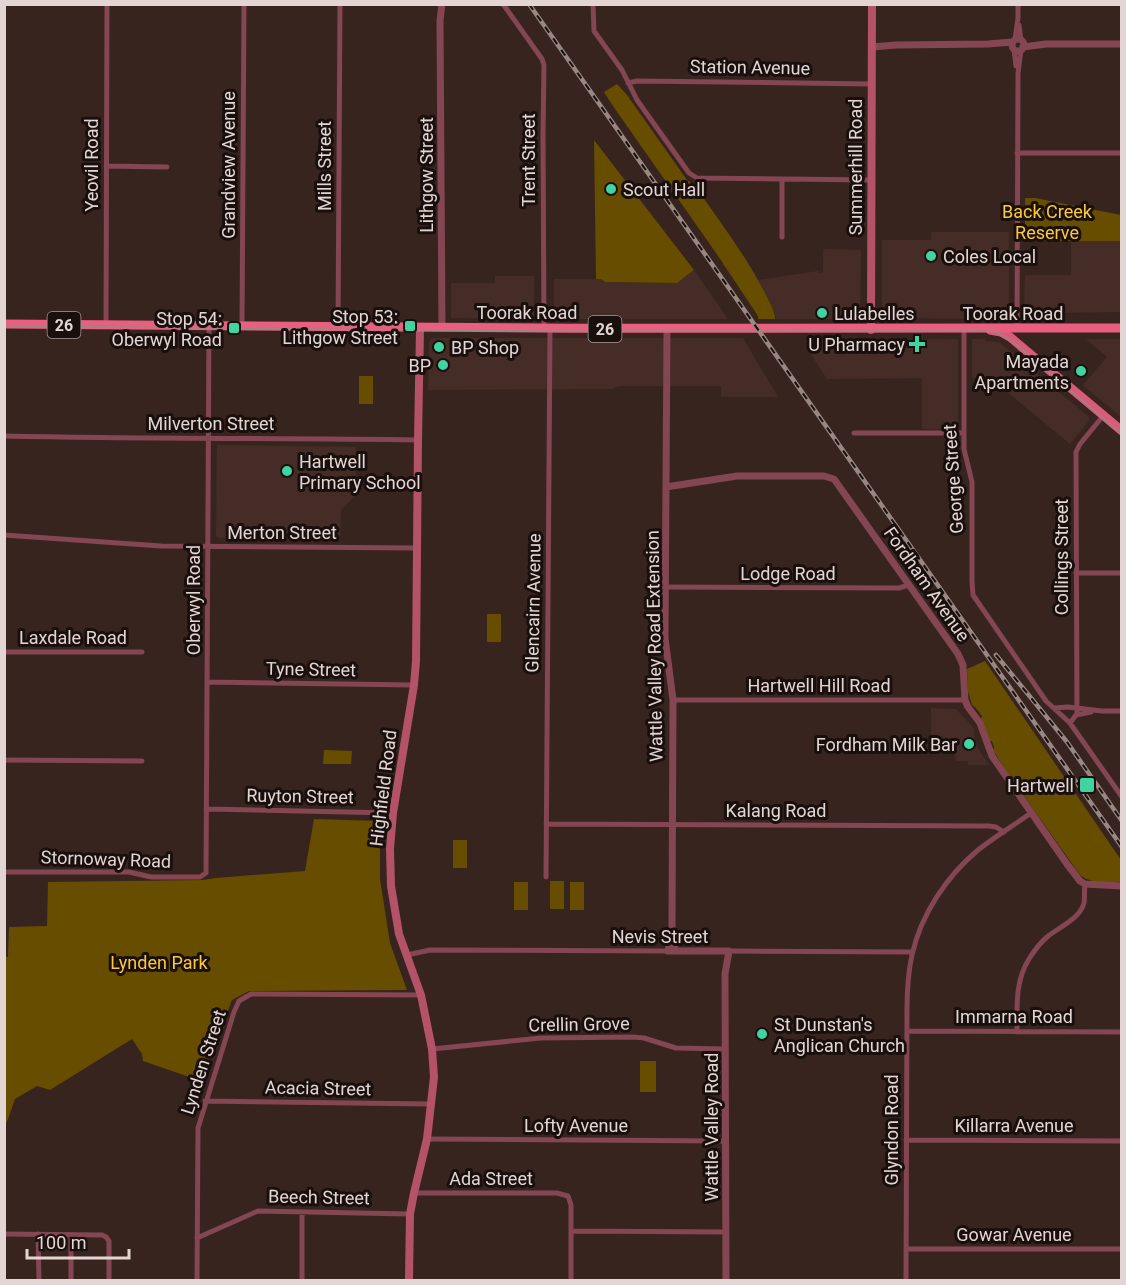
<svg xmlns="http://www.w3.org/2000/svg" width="1126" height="1285" font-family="Roboto,sans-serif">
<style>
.built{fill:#462c26}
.green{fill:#664d00}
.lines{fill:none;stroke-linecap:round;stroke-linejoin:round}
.minor{stroke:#834652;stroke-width:5}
.tertiary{stroke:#834652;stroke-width:7}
.secondary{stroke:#b45268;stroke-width:8}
.primary{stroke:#d95a79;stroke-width:9}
.trunk{stroke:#ea5e80;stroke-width:9}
.tram{stroke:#988783;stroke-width:1.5}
.rail-casing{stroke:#988783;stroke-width:4.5}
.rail{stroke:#19100e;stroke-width:2;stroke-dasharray:7;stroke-linecap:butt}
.poi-dot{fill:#40d4a1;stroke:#19100e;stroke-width:2}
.labels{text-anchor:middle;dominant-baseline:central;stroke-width:6;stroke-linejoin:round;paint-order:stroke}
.shield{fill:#19100e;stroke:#a69a97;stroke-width:1.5}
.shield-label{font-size:16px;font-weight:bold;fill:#e3d5d2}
.street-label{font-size:18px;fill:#e3d5d2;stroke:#19100e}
.poi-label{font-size:18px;fill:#e3d5d2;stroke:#19100e;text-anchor:end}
.park-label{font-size:18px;fill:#fdc83a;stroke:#19100e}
</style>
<rect width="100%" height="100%" fill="#38241f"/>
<path class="built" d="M931 232H1009V319L882 318V240H931Z
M1071 241H1121V312L1054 313 1050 318H1024L1025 275H1071Z
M823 249 861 250 860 313 850 319H775V313L758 280 818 271 819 273 823 272Z
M694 270 728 319H554V279H601L605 282 677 283Z
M495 276H534V319L451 318V283H495Z
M432 338H743L778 397H721V386H619L612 389 428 390 429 342Z
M957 339 958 342V430L922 429V378L827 379 810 353 805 340Z
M972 339H985V341L999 342 1089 417V421L1070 444 999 385 992 381 972 378Z
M1086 339H1121V417L1083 385 1107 357Z
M217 445 356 447V495L341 510 340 539 219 538 216 536Z
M931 708 956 709 974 728 975 744 989 765H968V761H956L955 753H931Z"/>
<path class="green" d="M617 84 627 95 687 180 696 187C720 222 746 256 765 293 769 302 775 310 775 319H758V316L716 253 615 109 604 92Z
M594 140 694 270 677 283 605 282 601 279H596Z
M1025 198H1035L1121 215V241H1025Z
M359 376H373V404H359Z
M487 614H501V642H487Z
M985 661 1121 860V882C1108 883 1091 884 1080 875L1007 772 993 750 994 747 992 741H989L981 719 982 716 975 707 972 705 968 691 967 669Z
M324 750 352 751 351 764H323Z
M314 819 380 821V879L390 943 407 990 249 991 232 1000 201 1081 143 1061 142 1054 132 1039 50 1090 37 1086 15 1099 8 1119 5 1125 4 957H8L9 927 47 926 48 882 202 880 216 878 305 871Z
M453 840H467V868H453Z
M550 881H564V909H550Z
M514 882H528V910H514Z
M570 882H584V910H570Z
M640 1061H656V1092H640Z"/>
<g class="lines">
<path class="minor" d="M503 4 542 59 544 65 543 134 544 329
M593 4 594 31 622 70 637 100 689 173 697 178 872 180
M1019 25 1021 40
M1015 39 1018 18V4
M1014 50 1016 66
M628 83 637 81 872 84
M1017 153H1122
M106 166 167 167
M782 237V179
M106 325 107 4
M242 326 244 4
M338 327 340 4
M964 329V449L972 482V582L973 595 1046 701 1070 723 1122 797
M1017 329 1018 73 1021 50
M854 433H964
M4 436C142 439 280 438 418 440
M4 535 161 546 417 548
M1076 573H1122
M665 587 899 588 909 585
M4 652H142
M207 682 414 685
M673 700H965
M1054 708 1068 707 1102 711H1122
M1077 715 1076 452 1080 444 1103 416
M1070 723 1076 715 1091 712
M4 760 142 761
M206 809 393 813
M546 824 989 826 996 827 1004 832
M4 872H129L151 877H200L206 873 209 326
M546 877 550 329
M729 951 913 952
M407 955 430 950 668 951
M907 1031 1122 1032
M1017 1032C1017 1007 1015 981 1029 959 1034 951 1040 943 1047 937 1059 927 1080 919 1084 903 1085 897 1084 890 1085 884
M432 1049 541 1038 633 1037 644 1038 676 1048 726 1049
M205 1101 431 1104
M427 1139 726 1141
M906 1140 1122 1141
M414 1193H557L568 1196 571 1205V1280
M571 1231 726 1232
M4 1234 102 1235 106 1237 109 1241V1280
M38 1234 39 1280
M197 1238 258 1211 410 1214
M906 1249H1122
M71 1280V1235
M197 1280 198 1128 234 1012 239 1001 251 994 421 995
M302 1280V1212
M906 1280 907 1010C907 992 908 973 912 955 921 914 947 876 978 850 995 837 1014 825 1031 813"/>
<path class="tertiary" d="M1012 45a6 6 0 1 1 12 0a6 6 0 1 1-12 0Z
M872 47 896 45 988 44 1012 42
M1023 47 1046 44H1122
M442 328 440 21 442 4
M667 329 665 638 673 700 672 926 675 951
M666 487 737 476H824L834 479 958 654 963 665 965 700 968 707 980 723 992 756 1067 864 1080 881 1085 884 1122 886
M671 936 668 951H729L725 974 726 1280"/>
<path class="secondary" d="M871 330 872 4
M409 1280 410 1214 414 1193 427 1139 434 1077 432 1049 421 995 399 934 391 886 390 849 393 813 414 685 416 661 418 440 420 328"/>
<path class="primary" d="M990 330 1001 332 1010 337 1122 431"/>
<path class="trunk" d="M4 324C377 328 749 330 1122 328"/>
<path class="tram" d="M4 326 550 331H990L998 333 1011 340 1122 434"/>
<defs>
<path id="rail" d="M529 4 1122 847
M996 655 1067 742 1122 821"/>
</defs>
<use href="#rail" class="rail-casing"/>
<use href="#rail" class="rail"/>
</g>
<g class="poi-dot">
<circle cx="611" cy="189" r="6"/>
<circle cx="931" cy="256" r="6"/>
<circle cx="822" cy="313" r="6"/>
<rect x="404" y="320" width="12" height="12" rx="3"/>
<rect x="228" y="322" width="12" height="12" rx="3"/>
<path d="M914 335h6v6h6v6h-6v6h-6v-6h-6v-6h6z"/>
<circle cx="439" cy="347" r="6"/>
<circle cx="443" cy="365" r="6"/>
<circle cx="1081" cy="371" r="6"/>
<circle cx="287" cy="471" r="6"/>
<circle cx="969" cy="744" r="6"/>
<rect x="1079" y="777" width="16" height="16" rx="3"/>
<circle cx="762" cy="1034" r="6"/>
</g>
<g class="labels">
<g class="shield">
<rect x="47.5" y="312" width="33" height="26" rx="4.5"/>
<rect x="588.5" y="316" width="33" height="26" rx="4.5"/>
</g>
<g class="shield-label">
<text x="64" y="325">26</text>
<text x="605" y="329">26</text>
</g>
<g class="street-label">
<text transform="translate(750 67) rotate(1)">Station Avenue</text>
<text transform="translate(528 160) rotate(-90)">Trent Street</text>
<text transform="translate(91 165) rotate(-90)">Yeovil Road</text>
<text transform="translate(228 165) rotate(-90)">Grandview Avenue</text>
<text transform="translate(324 166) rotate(-90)">Mills Street</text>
<text transform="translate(855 167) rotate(-90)">Summerhill Road</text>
<text transform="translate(426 175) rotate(-90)">Lithgow Street</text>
<text x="527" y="312">Toorak Road</text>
<text x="1013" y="313">Toorak Road</text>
<text x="211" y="423">Milverton Street</text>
<text transform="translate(953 479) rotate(-94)">George Street</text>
<text x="282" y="532">Merton Street</text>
<text transform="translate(1061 557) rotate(-90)">Collings Street</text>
<text x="788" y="573">Lodge Road</text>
<text transform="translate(927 584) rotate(55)">Fordham Avenue</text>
<text transform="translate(193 600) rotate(-90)">Oberwyl Road</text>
<text transform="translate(533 603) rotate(-89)">Glencairn Avenue</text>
<text x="73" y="637">Laxdale Road</text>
<text transform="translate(654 646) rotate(-91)">Wattle Valley Road Extension</text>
<text transform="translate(311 669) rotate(1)">Tyne Street</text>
<text x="819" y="685">Hartwell Hill Road</text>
<text transform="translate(383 788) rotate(-83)">Highfield Road</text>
<text transform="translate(300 796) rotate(1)">Ruyton Street</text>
<text x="776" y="810">Kalang Road</text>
<text transform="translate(106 859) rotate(2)">Stornoway Road</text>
<text x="660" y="936">Nevis Street</text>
<text x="1014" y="1016">Immarna Road</text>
<text transform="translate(579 1024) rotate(-1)">Crellin Grove</text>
<text transform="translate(203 1062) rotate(-72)">Lynden Street</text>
<text transform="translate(318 1088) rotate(1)">Acacia Street</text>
<text x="576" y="1125">Lofty Avenue</text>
<text x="1014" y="1125">Killarra Avenue</text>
<text transform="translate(711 1127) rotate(-90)">Wattle Valley Road</text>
<text transform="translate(891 1130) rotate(-90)">Glyndon Road</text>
<text x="491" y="1178">Ada Street</text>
<text transform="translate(319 1197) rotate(1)">Beech Street</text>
<text x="1014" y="1234">Gowar Avenue</text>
</g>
<g class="poi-label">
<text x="623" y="189" text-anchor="start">Scout Hall</text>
<text x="943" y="256" text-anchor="start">Coles Local</text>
<text x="834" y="313" text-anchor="start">Lulabelles</text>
<text x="398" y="316">Stop 53:<tspan x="398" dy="21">Lithgow Street</tspan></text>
<text x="222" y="318">Stop 54:<tspan x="222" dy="21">Oberwyl Road</tspan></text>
<text x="905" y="344">U Pharmacy</text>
<text x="451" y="347" text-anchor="start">BP Shop</text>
<text x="1069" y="361">Mayada<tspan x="1069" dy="21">Apartments</tspan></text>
<text x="431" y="365">BP</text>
<text x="299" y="461" text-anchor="start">Hartwell<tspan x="299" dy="21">Primary School</tspan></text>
<text x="957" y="744">Fordham Milk Bar</text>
<text x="1074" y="785">Hartwell</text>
<text x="774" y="1024" text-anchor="start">St Dunstan's<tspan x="774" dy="21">Anglican Church</tspan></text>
</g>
<g class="park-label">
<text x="1047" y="211">Back Creek<tspan x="1047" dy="21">Reserve</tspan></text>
<text x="159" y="962">Lynden Park</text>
</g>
</g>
<rect width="1126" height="1285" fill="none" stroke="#e3d5d2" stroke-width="12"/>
<path d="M27 1249v9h102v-9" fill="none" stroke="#e3d5d2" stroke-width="3"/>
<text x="36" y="1249" font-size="18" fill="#e3d5d2" stroke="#19100e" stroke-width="4.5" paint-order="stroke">100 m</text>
</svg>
